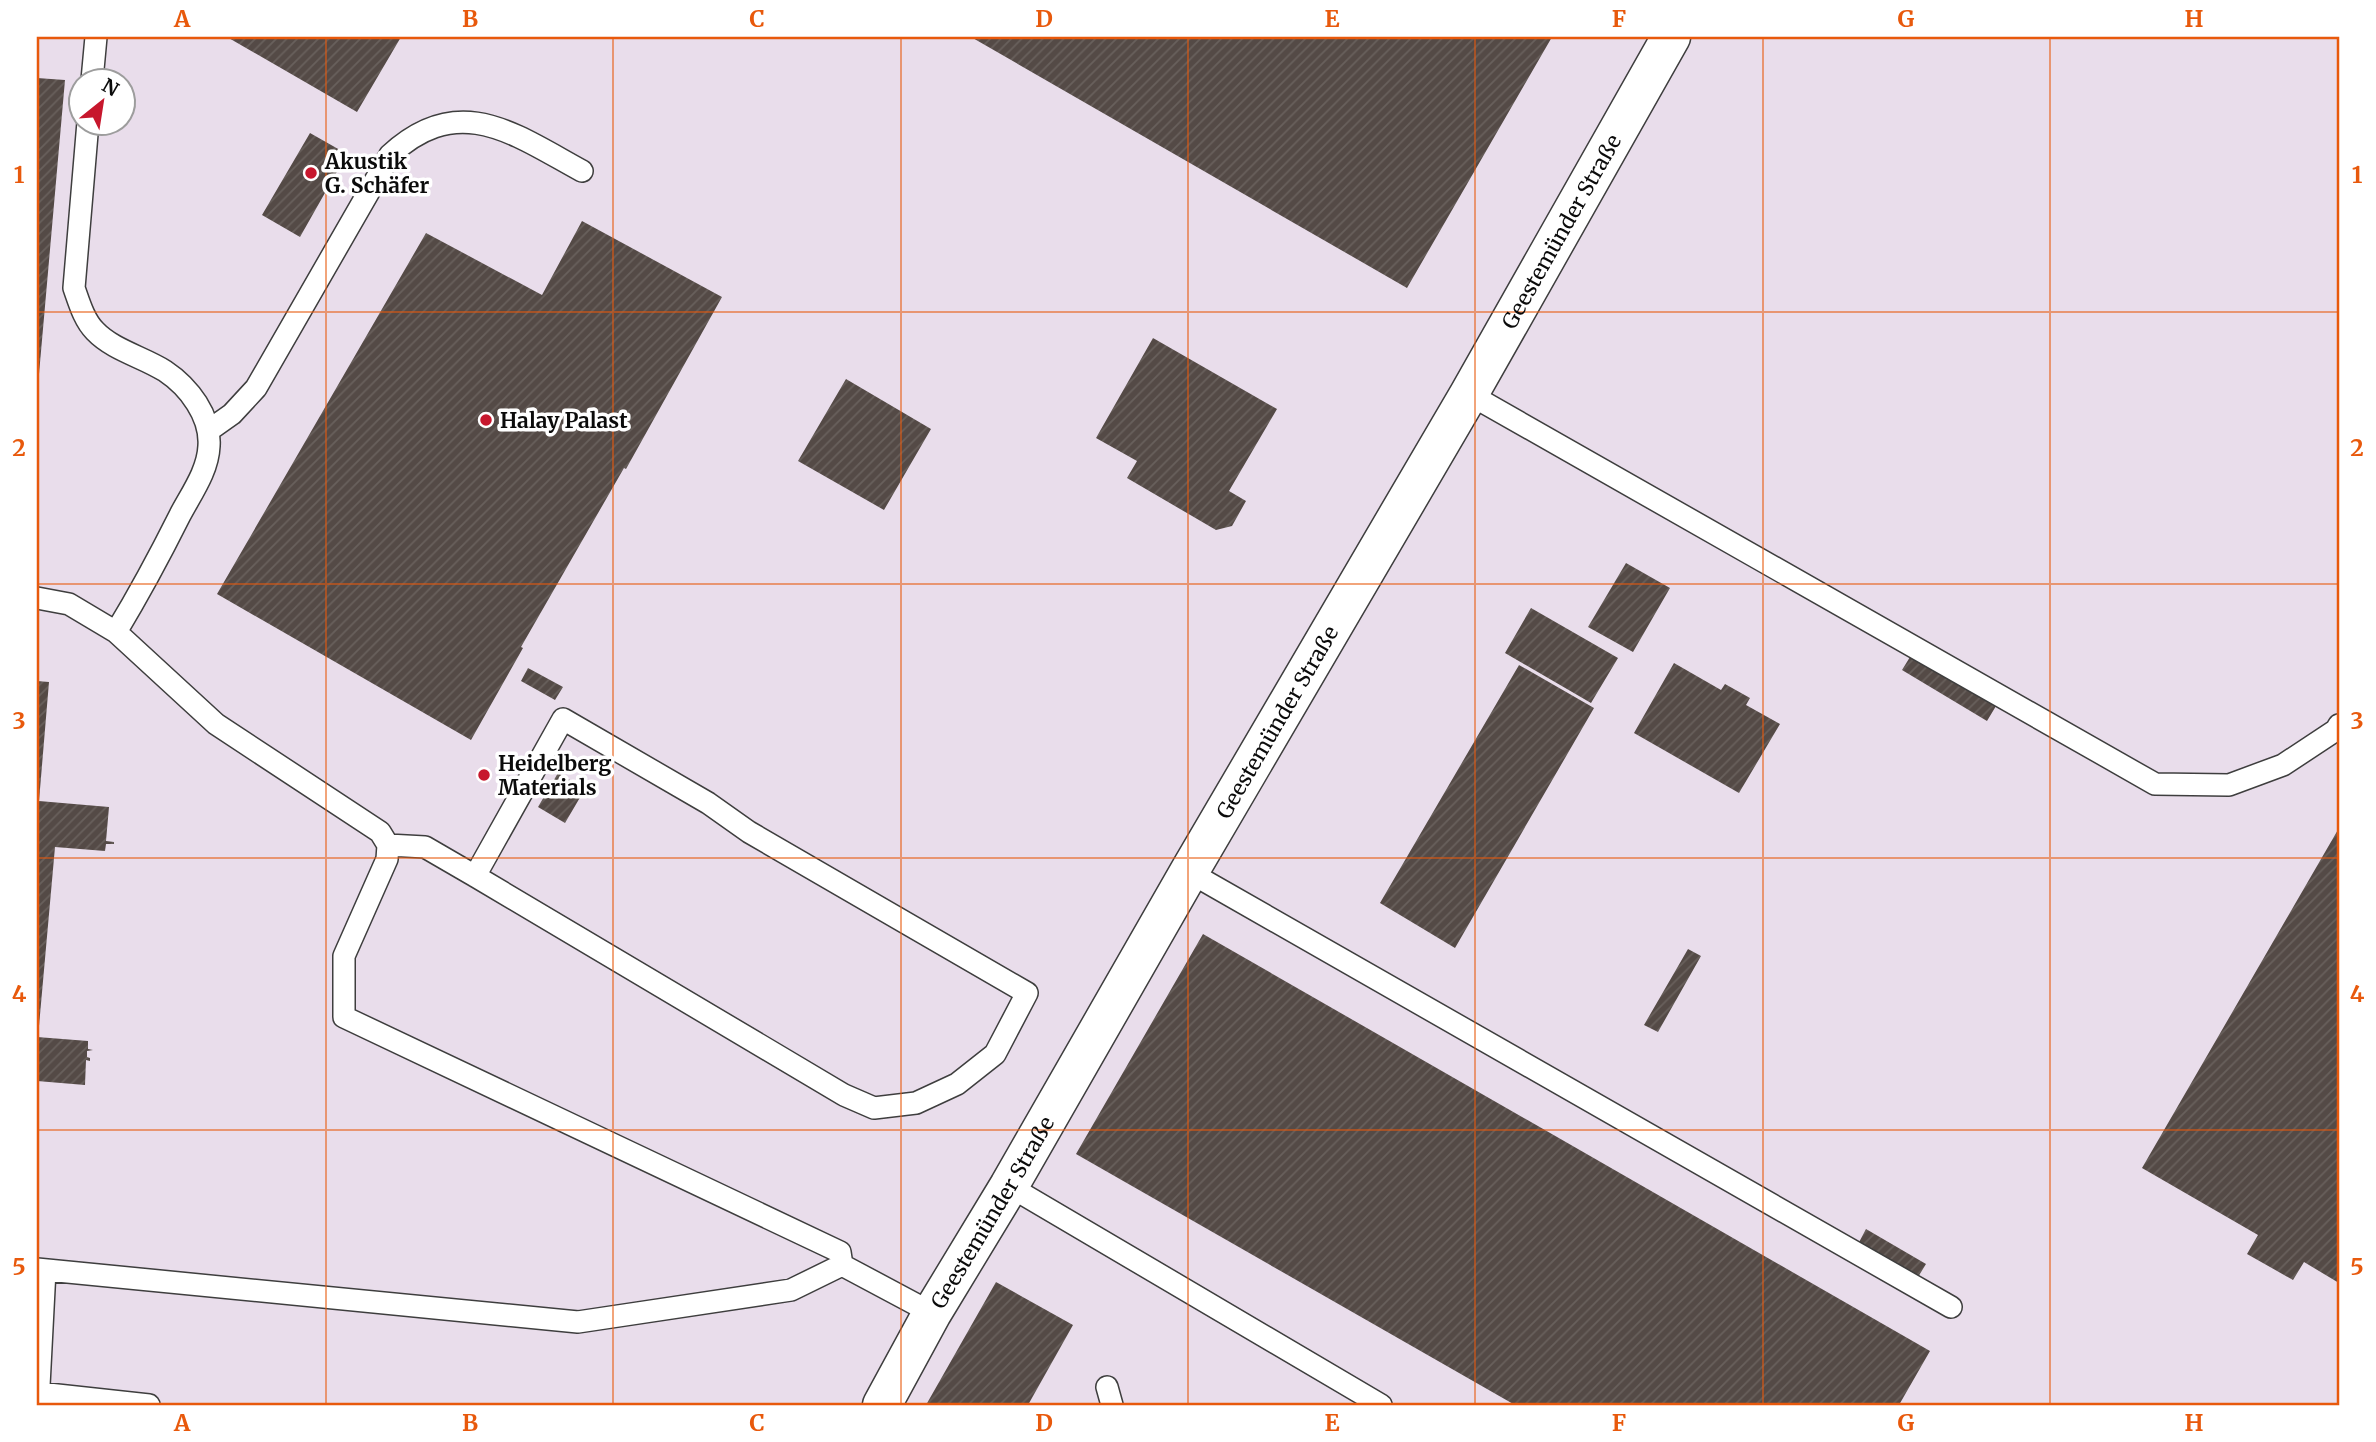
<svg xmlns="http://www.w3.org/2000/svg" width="2376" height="1442" font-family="Merriweather,serif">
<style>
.industrial{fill:#e9ddeb;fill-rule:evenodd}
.building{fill:url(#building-hatch)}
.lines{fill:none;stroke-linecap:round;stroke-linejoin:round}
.lane-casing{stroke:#3e3e3e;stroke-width:24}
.street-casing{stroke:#3e3e3e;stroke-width:41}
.lane{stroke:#fff;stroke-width:21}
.street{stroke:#fff;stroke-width:38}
.grid{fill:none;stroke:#e8590c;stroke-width:2;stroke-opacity:0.55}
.poi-dot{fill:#c7172d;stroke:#fff;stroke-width:2.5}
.labels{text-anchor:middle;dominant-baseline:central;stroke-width:7;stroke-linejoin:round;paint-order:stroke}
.poi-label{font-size:21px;font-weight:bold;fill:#0b0b0b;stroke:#fff;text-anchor:start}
.street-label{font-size:21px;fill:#0b0b0b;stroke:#fff}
.neatline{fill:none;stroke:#e8590c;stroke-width:2.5}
.grid-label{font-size:23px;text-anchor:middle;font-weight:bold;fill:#e8590c}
</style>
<defs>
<pattern id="building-hatch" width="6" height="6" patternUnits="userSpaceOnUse" patternTransform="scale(1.75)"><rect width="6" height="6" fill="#544a46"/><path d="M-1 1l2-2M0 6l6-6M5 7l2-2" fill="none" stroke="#68605c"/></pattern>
</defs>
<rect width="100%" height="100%" fill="#fff9e8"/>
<path class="industrial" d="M37 37H2339V1405H37ZM80 80H122V122H80Z"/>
<path class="building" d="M227 37H401L357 112Z
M971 37H1552L1407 288Z
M37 78 65 80 39 374H37Z
M310 133 347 154 300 237 262 215Z
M582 221 722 297 626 469 624 468 521 647 523 648 471 740 217 594 426 233 542 295Z
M1153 338 1277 409 1229 491 1246 501 1232 526 1216 530 1127 478 1137 461 1096 438Z
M846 379 931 429 884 510 798 461Z
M1626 563 1670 588 1633 652 1588 627Z
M1531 608 1618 658 1591 703 1505 653Z
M1910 657 1996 706 1987 721 1902 670Z
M1674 663 1721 690 1725 684 1750 698 1746 705 1780 724 1739 793 1634 733Z
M1519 665 1594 708 1455 948 1380 903Z
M528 668 563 687 555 700 521 681Z
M37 681 49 682 39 801 109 807 106 841 114 842V844H106L105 851 55 847 39 1026H37Z
M558 773 585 789 565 823 538 807Z
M2339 828V1283L2304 1262 2293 1280 2247 1254 2258 1235 2142 1168Z
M1203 934 1930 1351 1899 1405H1515L1076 1154Z
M1688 949 1701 956 1658 1032 1644 1025Z
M37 1037 88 1041V1049L93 1050 87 1051V1057L90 1058V1061L86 1060 85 1085 37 1081Z
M1866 1229 1926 1264 1915 1282 1856 1248Z
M996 1282 1073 1325 1028 1405H926Z"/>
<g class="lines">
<defs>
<path id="lane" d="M92 80 96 37
M88 122 74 288C79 302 84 320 95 331 113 350 143 357 165 371 189 387 211 416 209 446 208 471 191 494 180 515 160 555 139 594 116 632
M1469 394 2155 784 2229 785 2283 765 2336 730 2339 725
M208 431 232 414 256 388 390 155C459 91 514 134 582 171
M37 598 69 604 116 632 216 724 380 832 388 845 387 859 344 956V1017L840 1252 842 1265
M388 845 425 847 475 876 844 1095 874 1108 916 1103 957 1084 995 1054 1027 993 749 832 708 803 563 719 475 876
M1189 872 1951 1307
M1009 1186 1381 1405
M37 1269 578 1322 791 1290 842 1265 932 1313
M1107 1387 1112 1405
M39 1393 149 1405
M38 1405 45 1270"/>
<g id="street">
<path id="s1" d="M882 1405 932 1313 1009 1186 1189 872 1469 394 1671 37"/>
</g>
</defs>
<use href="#lane" class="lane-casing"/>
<use href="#street" class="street-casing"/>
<use href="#lane" class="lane"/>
<use href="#street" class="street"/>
</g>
<path class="grid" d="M326 37V1405M613 37V1405M901 37V1405M1188 37V1405M1475 37V1405M1763 37V1405M2050 37V1405M37 312H2339M37 584H2339M37 858H2339M37 1130H2339"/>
<g class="poi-dot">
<circle cx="311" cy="173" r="7"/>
<circle cx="486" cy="420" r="7"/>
<circle cx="484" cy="775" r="7"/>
</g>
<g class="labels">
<g class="poi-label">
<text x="325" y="161">Akustik<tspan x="325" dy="24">G. Schäfer</tspan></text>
<text x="500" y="420">Halay Palast</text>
<text x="498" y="763">Heidelberg<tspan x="498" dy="24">Materials</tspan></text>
</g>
<g class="street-label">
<text stroke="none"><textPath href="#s1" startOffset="1356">Geestemünder Straße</textPath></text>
<text stroke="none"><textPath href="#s1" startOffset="789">Geestemünder Straße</textPath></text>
<text stroke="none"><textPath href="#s1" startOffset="222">Geestemünder Straße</textPath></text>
</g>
</g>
<rect width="2376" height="1442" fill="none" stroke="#ffffff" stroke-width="77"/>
<g transform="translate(102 102) rotate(30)"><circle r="33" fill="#ffffff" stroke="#9d9d9d" stroke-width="2"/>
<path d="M0-5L12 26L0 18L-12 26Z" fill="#c7172d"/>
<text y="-10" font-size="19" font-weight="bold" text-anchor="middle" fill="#0b0b0b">N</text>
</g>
<rect x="38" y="38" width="2300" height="1366" class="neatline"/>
<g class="grid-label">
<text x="182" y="27">A</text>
<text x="470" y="27">B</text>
<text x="757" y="27">C</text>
<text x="1044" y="27">D</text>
<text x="1332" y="27">E</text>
<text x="1619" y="27">F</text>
<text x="1906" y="27">G</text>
<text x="2194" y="27">H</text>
<text x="19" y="183">1</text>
<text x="2357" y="183">1</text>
<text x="19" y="456">2</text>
<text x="2357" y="456">2</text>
<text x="19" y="729">3</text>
<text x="2357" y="729">3</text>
<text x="19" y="1002">4</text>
<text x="2357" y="1002">4</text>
<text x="19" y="1275">5</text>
<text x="2357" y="1275">5</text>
<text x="182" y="1431">A</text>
<text x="470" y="1431">B</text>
<text x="757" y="1431">C</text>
<text x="1044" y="1431">D</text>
<text x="1332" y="1431">E</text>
<text x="1619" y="1431">F</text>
<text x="1906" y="1431">G</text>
<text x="2194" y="1431">H</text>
</g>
</svg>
